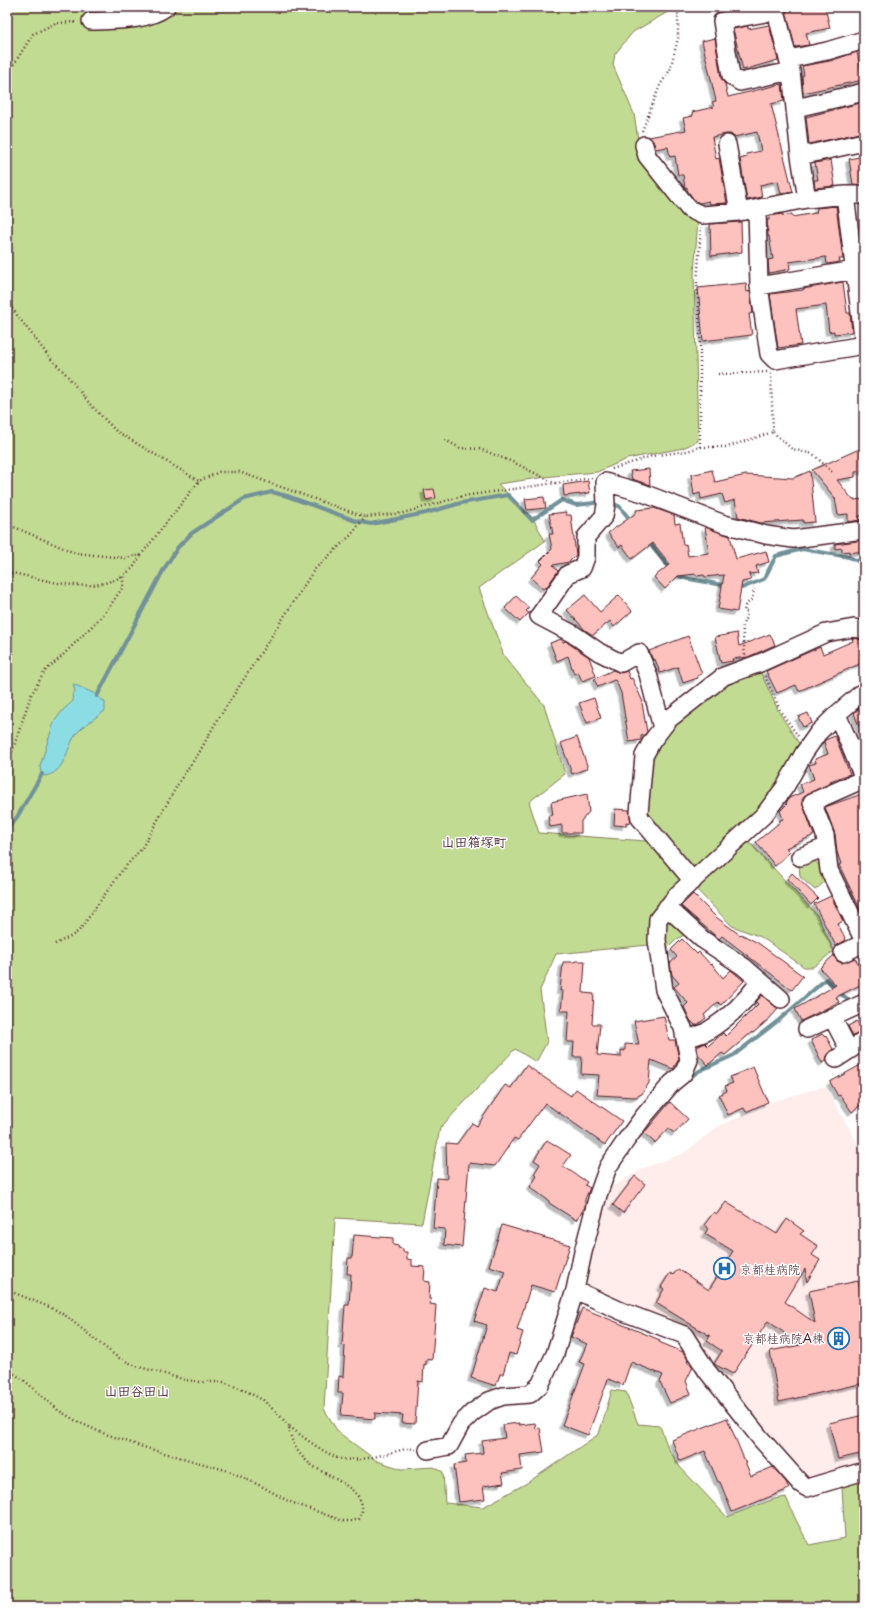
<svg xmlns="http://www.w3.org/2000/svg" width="871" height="1614" font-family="'Playpen Sans','Klee One',sans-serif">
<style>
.built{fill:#ffedec}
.green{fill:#c2db92;stroke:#867d5e}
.water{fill:#8cdde3;stroke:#729199}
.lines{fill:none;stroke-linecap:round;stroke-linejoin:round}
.stream{stroke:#729199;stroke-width:4}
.building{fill:#fec2be;stroke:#4a1f2b;filter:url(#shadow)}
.minor-casing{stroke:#4a1f2b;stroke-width:20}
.path{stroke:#4a1f2b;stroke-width:2.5;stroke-dasharray:1 3;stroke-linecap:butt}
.minor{stroke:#fff;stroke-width:17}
.labels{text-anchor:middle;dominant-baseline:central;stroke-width:3;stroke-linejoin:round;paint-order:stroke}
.poi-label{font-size:12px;fill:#4a1f2b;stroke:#fff;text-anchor:start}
.neighbourhood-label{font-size:13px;font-weight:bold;fill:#4a1f2b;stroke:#fff}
</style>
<defs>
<filter id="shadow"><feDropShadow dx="-3.5" dy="3.5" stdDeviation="0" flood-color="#0004"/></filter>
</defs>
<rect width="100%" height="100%" fill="#fff"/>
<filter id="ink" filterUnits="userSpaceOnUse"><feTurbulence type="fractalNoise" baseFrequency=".025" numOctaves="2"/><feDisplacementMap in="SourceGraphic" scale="8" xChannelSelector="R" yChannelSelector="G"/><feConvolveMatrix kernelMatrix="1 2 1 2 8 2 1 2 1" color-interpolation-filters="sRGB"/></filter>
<g filter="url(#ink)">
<path class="built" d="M825 1086 864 1155V1465L814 1479 803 1475 767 1437 690 1335 583 1291 606 1190 642 1169 684 1153 717 1127 774 1101Z"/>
<path class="green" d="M7 7H673V9L633 32 615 54 613 65 634 114 641 158 688 219H698L694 274 698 441 683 448 627 459 597 472 553 476 498 484 533 518 545 541 479 588 504 656 544 705 565 774 529 802 539 833 646 841 683 880 651 919 649 945 556 954 540 990 547 1042 536 1062 515 1049 440 1128 422 1223 335 1218 324 1409 338 1432 377 1461 402 1469 434 1467 443 1472 445 1503 483 1507 527 1483 599 1434 612 1390 626 1392 638 1424 660 1426 668 1448 680 1467 727 1517 774 1499 786 1497 795 1518 809 1545 845 1538 842 1488 845 1483 856 1481 863 1486 864 1607H7Z
M758 667 779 712 800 745 767 801 697 869 689 870 645 817 646 772 668 725 727 679Z
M744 841 752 845 817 915 834 951 813 967H804L761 937 732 926 694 887Z
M811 858 822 867 828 879 815 890 800 877 799 863Z
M672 918 687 933 676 940 668 948H663L664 923Z"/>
<path class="water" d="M73 684 93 693 105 702V711C95 718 85 724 77 733 65 748 67 773 44 776L41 773 40 766 54 722 63 710 73 701 72 695 75 691Z"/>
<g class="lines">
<path class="stream" d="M609 502 619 506 632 522
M648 541 670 569
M674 574 684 578 728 586
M736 587 742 588 764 579 776 556 802 549 849 557 864 564
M97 696 164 569 178 547 192 533 244 499 272 492 287 496 356 521 371 524 426 513 461 503 508 495 532 520 562 500 576 505 603 502
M7 829 17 817 42 774
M857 1011 864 1020
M688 1079 699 1071 734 1055 779 1020 826 979 852 1004"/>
</g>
<path class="building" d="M802 7H825L830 28 806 33 809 45 795 47 786 11Z
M769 25 778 60 743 70 733 29 748 26V29Z
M715 38 721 78 725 84 728 97 782 84 784 101 771 104 793 192 781 194 778 181 760 185 762 197 747 200 740 159 747 157 746 154 761 151 757 132 734 137 731 134H726L712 137 716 159 719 158 727 203 710 204 709 201 700 203 695 201 687 190V187L685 188 683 175H678L675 156 670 157 668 147 655 149 654 142 649 137 686 130 683 118 693 116 692 112 714 107 712 102 716 101 702 41Z
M857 52 863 80 803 93 802 76 804 75 802 66 830 61Z
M864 102V132L809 144 806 117Z
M864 156V185H853L849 159Z
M831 160 835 186 815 188 814 180H818L815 163Z
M836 206 843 259H839L840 262 827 264 826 257 789 262 790 269 769 273 768 260 773 259 769 236H768L767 220H769V216L783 214V216L792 214V217L816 213 817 208Z
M741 222 742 252 711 256 710 224Z
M843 282 847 313H850L852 332 834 334V331L829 332 826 305 796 309 801 345 778 348 770 294 803 290V289Z
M746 283 747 292 750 291 753 313 749 314 752 335 703 341 698 288Z
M864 449V471L855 472V477L837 480 853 500 864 499V515L859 516 860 520 848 522V514L838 515 835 498 812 470 857 450Z
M649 469 650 485 632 479 630 471Z
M712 470 715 482 746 475 793 478 810 471 815 522 803 523V520L761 523 738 517 735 500 725 503 722 494 701 499 700 493 694 495 691 475Z
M588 481 590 493 564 496 563 485Z
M434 489 436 498 426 500 424 490Z
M544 497 546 508 527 510 525 499Z
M654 508 674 515 675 524 680 523 683 545 686 544 688 556 709 553 705 527 730 536 736 559 766 551 769 562 756 566 758 573 749 574 751 580 742 582 737 612 718 609 724 575 705 577 704 575 697 576 696 574 678 576 665 589 654 577 670 564 653 543 632 559 622 545 619 547 608 533 636 513V510Z
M566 512V515H571L576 555 569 562 553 565 558 571 546 588 545 587 543 589 531 578 543 564 540 561 552 549 549 534H553L549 514Z
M864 540V551L849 553V551L842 552V548L835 549V544Z
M585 595 600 612 619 595 632 611 614 627 610 621 593 635 585 630 567 610Z
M516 596 529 608 526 611 529 613 520 622 505 608Z
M737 633 739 646 770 634 775 645 748 657 732 659 733 661 721 663 715 637Z
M688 636 702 674 697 676 698 678 683 683 678 667 660 673 655 659 653 660 649 651Z
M852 638 864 640V662L799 691 796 685 777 693 766 671 820 647 823 654 853 641Z
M561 639 563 642 566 641 568 643 589 657 596 676 582 681 578 672 574 674 568 656 557 661 550 643Z
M613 670 621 673 627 671 630 679 632 678 643 702 642 703 647 732 644 735 641 736V740L629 742 621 693 616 681 614 680 598 687 594 679Z
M594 698 601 718 587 723 579 703Z
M864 705V737H863L854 713Z
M808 713 812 723 803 727 798 717Z
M835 736 850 774 830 781 831 783 804 796 802 800 803 805 814 835 786 848 790 852 775 866 756 842 780 822V820L783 819 780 811 787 804 786 803 789 798 803 792 800 784 814 779 809 765 816 763 815 759 828 754 824 742 825 740Z
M577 737 588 768 572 774 561 743Z
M587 794 589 812 581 821V833H562V825L550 827 548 816 553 815 551 802Z
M859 795 860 796 864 795V917L839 865 841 864 837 852 835 834 825 807Z
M615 809 629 810 631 823 626 822V826L614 825Z
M792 873 818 898 811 905 787 879Z
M693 894 716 917 740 935 741 934 758 943 803 976 792 990 722 936 719 939 681 906Z
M831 896 843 921 838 924 846 940 836 946 814 904Z
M682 939 697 954 699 952 711 965 712 964 723 978 731 970 744 981 721 1005 718 1002 704 1015 706 1018 697 1025H695L690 1020 684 1007 688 1003 674 987 679 983 672 975 670 963 677 957 671 950Z
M834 955 837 961 842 963 855 958 864 975V983L836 997 839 1002 801 1021 795 1009 836 985 820 968Z
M575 961H585L583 993 594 994 592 1024H600L597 1055 621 1057V1050L625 1051V1044L639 1045 634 1021 664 1016 669 1040H675L679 1059 673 1069 651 1060 649 1083 642 1094 635 1097 597 1095 599 1075 581 1074 582 1057H573L574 1042H567L569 1011H561L563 991H560L563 962H574Z
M762 995 778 1009 770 1018 753 1033 752 1032 725 1055 722 1053 708 1065 698 1054 697 1047 705 1043 708 1046 723 1033 726 1036 758 1004 756 1002Z
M857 1021 863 1031 853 1036 848 1026Z
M822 1034 825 1037 826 1036 833 1049 827 1054 826 1061 822 1063 811 1040Z
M864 1063V1102L852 1112 840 1095 838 1096 830 1082Z
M526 1065 571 1096 576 1089 622 1121 605 1145 545 1103 518 1140 514 1138 495 1166 469 1163 462 1247 444 1245 445 1229 433 1228 437 1178 447 1179 446 1143 457 1144 472 1123 477 1126 505 1085 511 1088Z
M753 1067 768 1102 746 1112 744 1108 728 1115 719 1095 727 1091 725 1086 733 1083 730 1077Z
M670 1102 688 1119 675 1133 668 1129 655 1143 644 1133Z
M547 1140 571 1155 563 1166 587 1182 585 1185 590 1188 585 1199V1207L576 1220 549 1203V1201L530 1187 537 1176 534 1174 540 1164 534 1160Z
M635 1176 645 1184 623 1213 613 1205Z
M726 1202 777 1234 787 1219 804 1231 800 1234 818 1246 812 1255 820 1260 807 1282 805 1269 785 1302 815 1323 809 1291 858 1281 864 1305V1383L779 1402 770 1351 801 1345 768 1321 733 1374 714 1364 722 1351 707 1341 710 1336 656 1303 664 1289 661 1287 670 1273 673 1275 678 1269 709 1290 733 1251 705 1234 708 1228 704 1225 714 1212 717 1214Z
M502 1225 570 1245 555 1292 531 1285 517 1330 523 1332 516 1355 509 1353 503 1374H500L496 1386 471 1378 487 1325 474 1321 485 1288 498 1292 505 1271 489 1266Z
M354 1235 393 1238V1245L399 1246 398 1248 403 1249V1252H407V1259L412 1260V1266L425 1267 424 1281 430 1282 429 1299H431L430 1304 436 1305 432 1360 426 1359V1365L424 1364 423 1382 418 1381 415 1424 402 1423 403 1415 375 1413V1419L341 1416 343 1393H338L339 1376 343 1377 345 1346 342 1345 345 1305H349L351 1274H347L348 1258H352Z
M582 1308 660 1340 659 1342 683 1352 688 1360 687 1362 693 1367 686 1381 691 1394 670 1403 660 1382 663 1375 631 1362 623 1385 608 1379 588 1435 562 1425 585 1364 579 1362 587 1344 571 1337Z
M864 1415V1453L838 1459 829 1423Z
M727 1418 751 1476 773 1467 786 1482 789 1489 732 1512 720 1482H718L705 1451 680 1461 672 1440Z
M519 1423V1425L535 1423 536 1429 540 1428 544 1452 520 1455 522 1470 502 1473 504 1483 483 1486 485 1499 459 1502 454 1465 466 1463 465 1455 483 1453 482 1441 505 1438 503 1425Z"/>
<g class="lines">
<defs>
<path id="minor" d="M776 7V11L791 71 800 156 807 199
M776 11 722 21 731 76 740 82 791 71
M91 21C115 20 145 22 166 7
M789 59 827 51 864 40
M796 108 864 92
M727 144 739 212
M644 145 647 156 689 209 702 215 739 212 807 199 845 195H864
M800 156 864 142
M845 195 864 344
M757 209 759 286 769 354 775 360 864 345
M759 286 855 270
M837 714 864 779 812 802 825 835 829 870 864 941
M662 728 648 674 639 653 621 663 599 652 573 634 539 616 568 574 582 568 586 557V537L604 516 606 505 605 482 643 493 724 524 766 535 793 539 864 530
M800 857 826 847
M693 881 640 818 639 813 644 756 652 741 669 719 724 676 760 663 826 633 854 628 864 630
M667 907 702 939 744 967 781 999
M843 953 864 943
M832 1017 849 1050
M807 1029 864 1003
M685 1039C692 1037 700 1035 706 1032 727 1019 746 1001 760 981
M836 1059 862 1042
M575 1290 621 1311 684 1335 707 1371 761 1439 801 1484 807 1488 864 1471
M428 1450 449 1446 461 1424 472 1413 489 1401 503 1396 530 1394 540 1385 555 1354 575 1290 583 1252 598 1195 608 1167 627 1139 644 1116 672 1083 683 1074 689 1060 683 1028 664 990 657 940 658 919 678 894 764 815 785 787 804 753 818 733 837 714 864 691"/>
</defs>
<use href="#minor" class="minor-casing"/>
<path class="path" d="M7 75 33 34 56 23 77 22
M642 131 660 85 670 70 678 38V7
M7 302 50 358 65 373 90 404 116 431 199 481
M718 374 768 372
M773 432 792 449 813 454 832 472
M445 440 460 448 480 449 515 463 554 483
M700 447V331L697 284 701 227
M612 469 652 456 687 451 700 447H727L773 432 771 373
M7 524 75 553 125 558 141 555 199 481 219 472H239L365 517 403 513 463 496 592 478
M7 572C47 579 84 596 123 576
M745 655C744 645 742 634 743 625 744 620 747 617 747 612L744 611 745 606 752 599 754 589
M765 676 781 712 798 736
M7 767 31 695 45 671 60 658 105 613 123 587V576L133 568 141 555
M55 944 70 937 79 931 120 873 142 848 182 777 199 753 215 724 314 570 350 536 365 517
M7 1290 54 1309 66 1316 117 1357 136 1366 186 1380 200 1382H223L242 1389 263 1400 280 1416 289 1426
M7 1371H10L25 1381 58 1410 78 1422 100 1432 143 1447 229 1471 263 1487 288 1501 343 1521H352L359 1519C375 1490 325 1477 309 1463 298 1454 290 1441 289 1426 300 1435 329 1457 342 1459 354 1461 370 1458 382 1455 396 1452 401 1448 416 1449"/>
<use href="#minor" class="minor"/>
</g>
</g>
<defs>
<symbol id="hospital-ring" viewBox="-11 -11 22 22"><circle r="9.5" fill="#fff" stroke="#1f6fb2" stroke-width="1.5"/><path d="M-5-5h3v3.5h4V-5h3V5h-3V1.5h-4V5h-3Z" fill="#1f6fb2"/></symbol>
<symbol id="building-ring" viewBox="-11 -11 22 22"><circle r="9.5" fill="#fff" stroke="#1f6fb2" stroke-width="1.5"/><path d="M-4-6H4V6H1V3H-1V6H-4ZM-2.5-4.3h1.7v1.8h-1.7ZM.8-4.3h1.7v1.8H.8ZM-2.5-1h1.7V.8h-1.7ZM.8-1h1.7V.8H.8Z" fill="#1f6fb2"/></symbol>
</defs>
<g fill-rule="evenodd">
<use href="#hospital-ring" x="712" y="1256" width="25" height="25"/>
<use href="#building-ring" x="826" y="1326" width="25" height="25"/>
</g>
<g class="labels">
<g class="poi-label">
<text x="740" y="1269">京都桂病院</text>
<text x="824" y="1338" text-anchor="end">京都桂病院A棟</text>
</g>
<g class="neighbourhood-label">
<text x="474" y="841">山田箱塚町</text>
<text x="137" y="1390">山田谷田山</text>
</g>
</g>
<rect width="871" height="1614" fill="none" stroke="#fff" stroke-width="24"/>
<rect x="12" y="12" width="847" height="1590" fill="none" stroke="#4a1f2b" stroke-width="1.5" filter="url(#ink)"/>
</svg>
